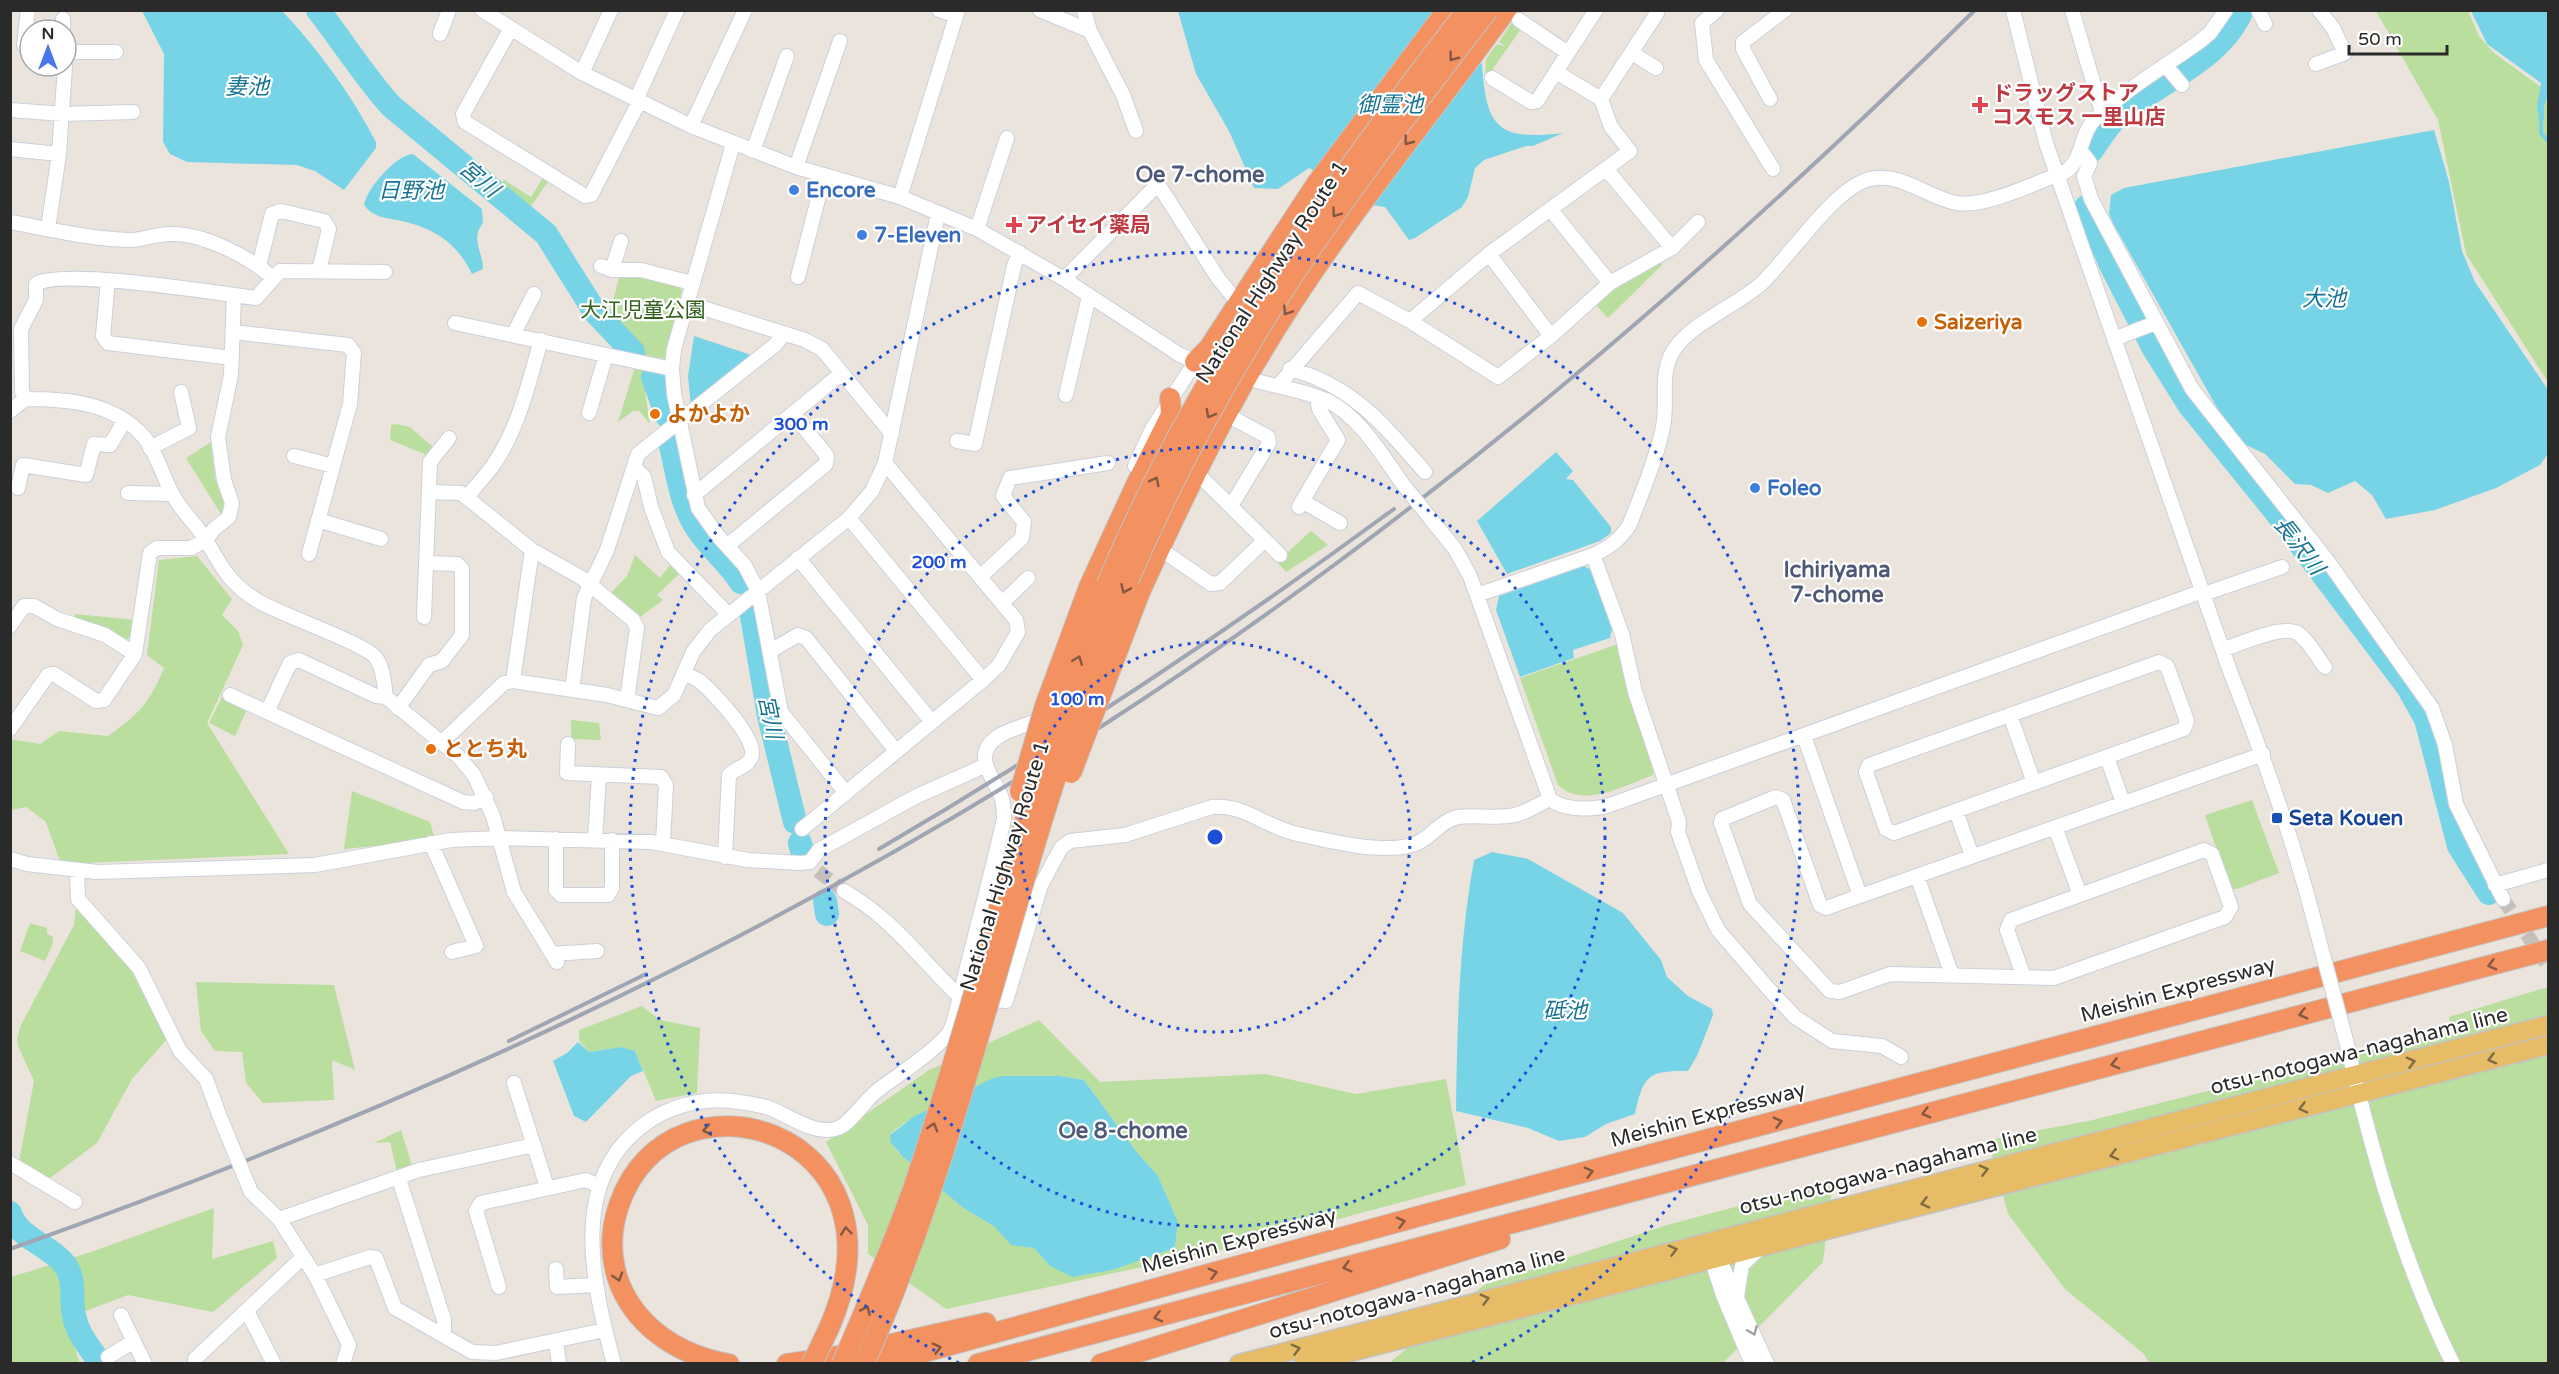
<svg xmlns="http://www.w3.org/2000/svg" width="2559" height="1374" font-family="'Varela Round','Noto Sans JP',sans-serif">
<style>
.green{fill:#bade9d;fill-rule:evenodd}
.water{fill:#77d4e6}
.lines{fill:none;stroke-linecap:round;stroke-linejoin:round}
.stream{stroke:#77d4e6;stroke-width:4}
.river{stroke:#77d4e6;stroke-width:24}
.minor-tunnel{stroke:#c4bfb9;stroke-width:14;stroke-dasharray:14 7;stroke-linecap:butt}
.minor-casing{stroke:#cbd0db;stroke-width:16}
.major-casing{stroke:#c3c3c3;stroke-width:21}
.highway-casing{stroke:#c3c3c3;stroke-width:22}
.minor{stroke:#fff;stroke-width:14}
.major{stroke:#e7bc66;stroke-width:18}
.highway{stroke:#f39160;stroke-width:20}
.rail{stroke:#a0a5b3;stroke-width:4}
.minor-bridge-casing{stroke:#cbd0db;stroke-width:16;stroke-linecap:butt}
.highway-bridge-casing{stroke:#c3c3c3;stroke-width:22;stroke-linecap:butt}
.minor-bridge{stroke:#fff;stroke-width:14}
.highway-bridge{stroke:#f39160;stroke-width:20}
.oneway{stroke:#845842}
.oneway2{stroke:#7f6c45}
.oneway3{stroke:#9f9f9f}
.ring{fill:none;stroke:#1d4ed8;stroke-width:3;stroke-dasharray:3 6}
.health-dot{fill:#e0444e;stroke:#fff;stroke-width:2}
.shop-dot{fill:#3f7fe0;stroke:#fff;stroke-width:2}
.food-dot{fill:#e8710a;stroke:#fff;stroke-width:2}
.transit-dot{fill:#1a4fb4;stroke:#fff;stroke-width:2}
.labels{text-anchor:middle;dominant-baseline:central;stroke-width:4.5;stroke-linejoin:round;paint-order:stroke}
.health-label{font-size:21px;font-weight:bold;fill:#be3a42;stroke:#fff;text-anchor:start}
.shop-label{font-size:21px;font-weight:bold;fill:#366cbe;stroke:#fff;text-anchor:start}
.street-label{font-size:21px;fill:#2a2a2a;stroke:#fff}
.park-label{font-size:21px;fill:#34621f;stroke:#fff}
.food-label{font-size:21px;font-weight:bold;fill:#c56008;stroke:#fff;text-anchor:start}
.transit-label{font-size:21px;font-weight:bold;fill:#164399;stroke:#fff;text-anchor:start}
.water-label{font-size:22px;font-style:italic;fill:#167492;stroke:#fff}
.neighbourhood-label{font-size:22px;font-weight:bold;fill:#4e5978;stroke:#fff}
.centre{fill:#1d4ed8;stroke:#fff;stroke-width:3}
.ring-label{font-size:18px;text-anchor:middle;font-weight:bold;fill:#1d4ed8;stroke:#fff;stroke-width:4.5;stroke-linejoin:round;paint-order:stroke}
</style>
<rect width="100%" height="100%" fill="#ebe4dd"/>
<path class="green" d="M2376 11H2468L2479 36 2494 53 2548 92V382L2466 254 2438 120Z
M1512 22 1521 29 1485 80 1486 59 1497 44 1506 47 1499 42Z
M544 176 550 179 527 212 497 191 504 180 531 197Z
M1659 259 1662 265 1608 318 1595 304 1613 286Z
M642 277 678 285 682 291 667 348V359L641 355 608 319 619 278Z
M635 367 644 369 654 387 645 392 650 424 639 411H633L618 422Z
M397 424 410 427 433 447 427 455 390 440 391 425Z
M211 442 215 477 225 503 221 514 186 458Z
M1311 531 1328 545 1286 572 1277 562Z
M635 555 660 578 671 564 680 573 657 595 663 600 640 617 610 594 627 576Z
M197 556 232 599 222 615 238 631 243 645 207 723 289 854 61 864 46 822 26 807 11 810 10 739 40 744 59 731 108 736C139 714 149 704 164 668L147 655 159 560Z
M75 614 136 620 134 636 125 640 100 626 74 619Z
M1621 643 1656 771 1651 776C1623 786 1583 809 1558 785L1520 678Z
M222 697 247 709 235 736 209 723Z
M571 720 599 723 601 740 571 739Z
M352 791 430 822 435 840 344 849Z
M2252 800 2279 873 2237 889H2230L2205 815Z
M76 907 136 971 169 1037 132 1079 97 1143 46 1181 19 1162 34 1081 18 1046 17 1039 21 1025 74 925Z
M30 923 47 928V934L53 937 52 946 45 961 20 951Z
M196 982 334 985 355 1070 332 1060 334 1100 263 1103 246 1083 242 1052 215 1051 201 1031Z
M2548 987V1363H2149L2144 1354 2065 1289 2008 1214 1988 1140 2093 1120 2449 1030V1017Z
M642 1006 660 1020 700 1028 697 1093 656 1101 635 1051 621 1047 589 1052 579 1040V1030Z
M1039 1020 1100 1082 1265 1074 1356 1094 1446 1079 1466 1185 1222 1250 946 1309 868 1254V1225L826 1142 929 1070ZM1003 1076H1060L1084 1080 1135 1150 1158 1176 1178 1222 1175 1248 1143 1257 1050 1266 1034 1248 1011 1244 995 1227 962 1207 903 1157 896 1150 891 1133 904 1123Z
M401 1130 412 1166 397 1172 390 1142 374 1143Z
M1833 1181 1823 1262 1723 1363 1388 1364 1484 1285 1667 1225Z
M214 1208 212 1259 273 1241 277 1258 213 1312 128 1295 65 1319 80 1363H11V1277L88 1253Z"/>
<path class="water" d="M142 11H282C319 50 351 94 376 142V148L344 190 315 171 297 165 187 162 170 154 163 142 164 54Z
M1178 11H1478V61L1482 64C1486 127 1497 141 1563 133L1533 146H1526L1484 160 1475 168 1468 197 1462 207 1415 238 1409 240 1385 207 1372 205 1309 168 1278 189 1254 188 1229 131 1196 74Z
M2471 11H2548V93L2544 107V121H2539L2537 105 2541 83 2487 44Z
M2434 130 2449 182 2462 251 2475 282 2548 390 2547 455 2540 465 2496 488 2435 510 2386 519 2372 495 2355 481 2328 493 2311 485 2295 484 2265 454 2244 444 2220 413 2114 225 2109 214 2111 195 2124 188Z
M413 154 482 209 483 223C470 240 483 251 483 269L472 274C456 241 432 227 397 220 384 218 372 216 364 205 367 188 396 155 413 154Z
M694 336 751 355 691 406 688 376Z
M1556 452 1573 471 1566 479 1573 480 1611 527V533L1600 541 1507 574 1477 521Z
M1584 566 1593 571 1612 629 1610 638 1573 650 1574 658 1520 677 1496 610 1499 596Z
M1492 852 1528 859 1623 913 1661 960 1667 977 1688 996 1712 1009 1713 1015 1697 1056 1688 1071C1648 1070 1643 1076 1635 1114L1606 1124 1585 1137 1559 1141 1528 1128 1456 1111C1457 1027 1459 943 1474 860Z
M578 1042 589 1052 621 1047 635 1051 643 1071 631 1076 586 1122 574 1116 553 1061 567 1053Z
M1003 1076H1060L1084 1080 1135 1150 1158 1176 1178 1222 1175 1248 1112 1270 1072 1277 1050 1266 1034 1248 1011 1245 995 1227 962 1207 903 1157 891 1143 890 1135 913 1117 993 1078Z"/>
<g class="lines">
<path class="stream" d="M2541 121V133L2548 141"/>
<path class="river" d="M318 10C343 42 364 76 391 106L546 234 595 312 633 352
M2092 150C2099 140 2106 128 2114 120 2153 83 2220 63 2242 10
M2086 207 2111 265 2153 347 2190 406 2276 512 2408 687 2426 719 2459 846 2489 893
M653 377 667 416
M671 446C678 475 681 506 699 531 712 550 729 563 741 582
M751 610 769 716 795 822
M800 843 803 855
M825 901 827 914
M10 1213C18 1239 51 1245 66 1266 76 1282 70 1299 74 1316 78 1335 90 1348 101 1364"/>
<path class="minor-tunnel" d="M818 871 844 891
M2503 899 2548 966"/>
<defs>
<path id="minor" d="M482 10 582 73 691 126 796 167 900 197 977 229 1064 279 1180 355 1203 365
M939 10 956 16
M1040 10 1090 31
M1084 10 1090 31 1123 95 1136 131
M1717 10 1702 23 1706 60 1773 169
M2013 10 2046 143 2231 674C2265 760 2296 846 2318 936
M2072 10 2102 112
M2258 10 2265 24
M63 19V30
M1519 20 1568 53
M510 30 463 114 465 122 585 196 591 195 639 102
M440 34 449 10
M24 45 28 10
M66 52H116
M1632 53 1656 68
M2316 64 2345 53 2333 28 2319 10
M2166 66 2182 85
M1556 72 1601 99 1657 13 1656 10
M582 73 611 10
M1492 78 1531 102 1537 101 1596 10
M1770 99 1743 49V42L1785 10
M636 100 677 10
M10 110 63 114 133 112
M691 126 745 10
M733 144 674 349 672 369 674 394 698 508 718 536 745 566 758 591 781 712 846 793
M10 149 59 154
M753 151 787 56
M2081 151 2090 163 2084 176 2091 199 2192 389 2327 560 2432 708 2445 745 2456 804 2503 899
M796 167 840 41
M1607 170 1672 248
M900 197 958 10
M1550 209 1610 283
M10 222C50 229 89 239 129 240 143 240 156 234 170 234 204 233 249 257 273 278
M48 229 59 154 65 66
M977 229 1007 138
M1489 254 1551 336
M259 266 272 214 281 211 324 221 329 229 319 271
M601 266 612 270H641L692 283
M612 270 621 241
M798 277 824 176
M1064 279 1158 184 1218 278 1238 303
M108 280 103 336 108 343 232 358
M687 303 805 340 822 349 892 434
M1410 321 1489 254 1630 151 1611 127 1601 99
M455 323 672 369
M233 332 348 345 354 353 350 404 309 554
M513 335 534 294
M2114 339 2155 323
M1290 369C1352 385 1384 425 1425 472
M1239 376C1268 386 1299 388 1328 401 1360 417 1382 455 1402 483
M1278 386 1358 293 1410 321 1498 377 1551 336 1610 283 1672 248 1698 222
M1066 395 1089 296
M25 399 22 391 21 329 36 300V284C62 268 217 293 256 298L280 271 385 272
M10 411 25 399C66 399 113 402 143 436 157 452 163 478 174 497 183 513 197 525 206 540 222 568 230 584 258 601 281 615 367 644 376 658 384 669 384 685 386 697L459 757 474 775 493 816 514 892 557 962
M589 413 606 355
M957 441 975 444 1014 266 1019 252
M150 448 189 428 181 392
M294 456 333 466
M1135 466 1152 429 1195 362
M634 467 644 477 651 507 668 552 729 615
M1202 478 1280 555
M18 488 23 465 86 475 94 444 110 445 124 422
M429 492 461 493 532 550 582 578 633 620 637 628 627 700
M128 493 172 494
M694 495 842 373
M467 497C476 486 486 475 494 464 519 427 529 382 541 340
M1302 501 1340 523
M1231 506 1269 443 1268 437 1233 418
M1299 507 1338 440 1319 409 1317 398
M849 518 983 680
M1430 518 1455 549 1470 576 1550 799C1564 811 1593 810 1610 805L2203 591
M318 520 381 539
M727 546 826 464 827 456 793 414
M1166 553 1211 584 1220 583 1265 540
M1593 555 1622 634 1635 692 1679 822 1678 832 1699 891 1718 930 1767 987 1795 1017 1832 1041 1882 1046 1901 1057
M798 558 932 722
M980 577 1022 538 1024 522 1003 496 1010 478 1108 463
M2204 594 2282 567
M1477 595 1593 555C1609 548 1619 540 1629 526 1641 495 1656 460 1663 427 1668 403 1660 378 1671 355 1686 324 1737 307 1763 282 1790 256 1835 187 1870 179 1902 172 1926 197 1956 203 1986 208 2036 182 2065 172 2084 159 2079 136 2094 120 2124 90 2164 67 2199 42L2210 33 2226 10
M1002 603 1028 578
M424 617 430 462 449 438
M10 626 24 606H34L57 619 105 635 135 654
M2224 649C2241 644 2285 623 2299 634 2309 641 2317 657 2325 667
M770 651 798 635 806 638 896 751
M2159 662 2167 666 2187 721 2184 729 1894 833 1886 829 1866 772 1869 765Z
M684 674C689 676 696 678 701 682 714 694 760 741 751 758 747 767 735 768 729 775L725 857
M513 681 532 550
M572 690 584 598 607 550 638 454 775 345 784 333
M230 695 463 802 474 803 486 797
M398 708 429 665 442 661 462 635V569L457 564 426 563
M267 712 290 663 299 660 376 696 386 697
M2010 715 2034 783
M10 729 48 675 54 674 96 701 104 700 135 654 150 553 157 548H191L206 540 214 529 229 517 232 503 224 480 218 437 231 375 234 295
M1804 736 1860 896
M442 742 504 683 513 681 607 695 658 708 674 695 693 652 710 630 849 518 872 491 885 463 938 214
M568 744 567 773 661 777 666 785 663 843
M2107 757 2123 803
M1956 811 1972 856
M2055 827 2080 895
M802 829 983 680 999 665 1018 632 1016 620 885 463
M556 839V890L561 895H608L612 888V840
M595 840 599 775
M431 843 476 946 452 952
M10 859 27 864 97 872 315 865 451 840 500 838 651 842 748 860 800 863 810 862 819 850 915 797 984 766
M77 871 78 899 139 968 180 1051 206 1079 220 1117
M1917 876 1952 975
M2495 885 2548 870
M844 891C892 918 920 959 959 996L1006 1001 1041 885 1061 848 1070 841 1125 835 1212 807C1246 804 1266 828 1298 834 1328 841 1386 855 1415 844 1431 838 1441 820 1458 817 1474 815 1491 818 1508 816 1523 815 1537 805 1550 799
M552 954 597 951
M2024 977 2007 930 2011 920 2204 850 2212 854 2231 907 2225 917 2054 978 1890 974 1840 992 1830 991 1750 904 1721 823 1722 819 1776 797 1783 800 1820 905 1826 908 2263 754
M2347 1044C2372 1154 2403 1263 2453 1364
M514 1083 547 1187
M10 1163 75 1202
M399 1179 444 1320V1335
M251 1192 279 1219
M1715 1250 1767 1364
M1710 1255 1723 1295 1752 1364
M556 1269 557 1287 596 1285
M315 1275 370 1257 376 1258 395 1308 472 1352 496 1353 605 1330
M499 1287 476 1211 481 1203 586 1180 599 1186
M1737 1297 1742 1265 1759 1249
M247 1311 274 1364
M121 1315 145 1364
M556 1341 559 1364
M108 1357 134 1341
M195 1364V1359L303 1257
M343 1364 349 1345 315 1275 279 1219 419 1170 534 1145
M614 1364C592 1281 566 1174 652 1119 678 1103 710 1097 739 1102 748 1103 758 1105 766 1107 788 1114 815 1137 838 1128 850 1124 865 1100 877 1091 900 1073 928 1057 948 1034 956 1024 958 1000 962 987 976 931 991 875 1004 819 1004 811 1004 804 1001 796 992 775 971 754 999 736 1013 727 1031 725 1046 717"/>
<path id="major" d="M1239 1364 2548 1025
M1304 1364 2548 1045"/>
<path id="highway" d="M1195 362 1209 348 1317 183 1447 10
M1089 587 1136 485 1171 415 1170 398
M1139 594C1175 514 1213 434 1258 358 1330 235 1423 126 1506 10
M729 1364C682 1356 639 1330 620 1285 610 1259 610 1231 619 1205 670 1056 916 1130 829 1328
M787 1364 829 1358 986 1323
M881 1364 1427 1214 2548 916
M978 1364 2548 950
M1101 1364 1500 1239"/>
</defs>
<use href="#minor" class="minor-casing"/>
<use href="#major" class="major-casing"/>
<use href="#highway" class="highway-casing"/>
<use href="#minor" class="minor"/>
<use href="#major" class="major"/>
<use href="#highway" class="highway"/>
<path class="rail" d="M879 849C1057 745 1228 631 1394 509
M509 1041 646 974
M10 1249C393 1114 760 946 1102 726 1419 521 1706 275 1975 10"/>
<defs>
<path id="minor-bridge" d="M1402 483 1430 518
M2318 936 2347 1044
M220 1117 251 1192"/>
<path id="highway-bridge" d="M1071 773 1139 594
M1020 792 1045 706 1089 587
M812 1364 829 1328
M842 1364C867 1306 892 1248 913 1189 980 993 1025 791 1101 599 1188 382 1325 194 1467 10
M864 1364C963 1142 1007 902 1091 675 1132 562 1185 452 1247 349 1318 230 1403 120 1488 10"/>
</defs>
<use href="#minor-bridge" class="minor-bridge-casing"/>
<use href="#highway-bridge" class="highway-bridge-casing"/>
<use href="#minor-bridge" class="minor-bridge"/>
<use href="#highway-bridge" class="highway-bridge"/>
</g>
<defs><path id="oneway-chevron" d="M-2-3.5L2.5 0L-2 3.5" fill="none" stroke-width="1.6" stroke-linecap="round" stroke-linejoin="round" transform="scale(1.5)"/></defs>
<g class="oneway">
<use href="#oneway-chevron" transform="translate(1453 57) rotate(127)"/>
<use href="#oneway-chevron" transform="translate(1408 141) rotate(127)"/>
<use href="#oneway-chevron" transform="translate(1336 213) rotate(126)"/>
<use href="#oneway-chevron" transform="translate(1287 311) rotate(123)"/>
<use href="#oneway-chevron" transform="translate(1210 414) rotate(118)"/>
<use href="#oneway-chevron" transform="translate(1155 481) rotate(-63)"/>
<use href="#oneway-chevron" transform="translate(1125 589) rotate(114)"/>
<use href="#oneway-chevron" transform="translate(1078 660) rotate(-69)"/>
<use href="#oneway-chevron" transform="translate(2492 965) rotate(165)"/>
<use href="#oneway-chevron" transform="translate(2303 1014) rotate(165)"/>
<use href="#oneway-chevron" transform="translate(2115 1064) rotate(165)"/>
<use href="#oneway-chevron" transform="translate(1926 1113) rotate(165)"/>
<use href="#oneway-chevron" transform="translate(1778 1122) rotate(-15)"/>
<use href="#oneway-chevron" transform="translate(933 1127) rotate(-73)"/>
<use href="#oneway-chevron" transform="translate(707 1130) rotate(170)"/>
<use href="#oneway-chevron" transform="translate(1589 1172) rotate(-15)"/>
<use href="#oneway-chevron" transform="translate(1401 1222) rotate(-15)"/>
<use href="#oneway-chevron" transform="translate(846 1231) rotate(-96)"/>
<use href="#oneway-chevron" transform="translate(1347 1267) rotate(165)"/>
<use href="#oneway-chevron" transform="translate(1213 1273) rotate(-15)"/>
<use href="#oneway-chevron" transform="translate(618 1277) rotate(72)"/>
<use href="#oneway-chevron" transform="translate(866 1310) rotate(-66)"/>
<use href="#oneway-chevron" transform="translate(1158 1317) rotate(166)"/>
<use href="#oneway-chevron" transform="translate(937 1348) rotate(-15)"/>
</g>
<g class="oneway2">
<use href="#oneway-chevron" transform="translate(2492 1059) rotate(166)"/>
<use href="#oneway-chevron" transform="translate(2411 1062) rotate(-15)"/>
<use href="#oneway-chevron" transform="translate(2303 1108) rotate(166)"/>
<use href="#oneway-chevron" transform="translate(2114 1155) rotate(166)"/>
<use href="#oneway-chevron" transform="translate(1984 1170) rotate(-14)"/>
<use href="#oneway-chevron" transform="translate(1925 1203) rotate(166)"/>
<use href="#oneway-chevron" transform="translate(1673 1250) rotate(-14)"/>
<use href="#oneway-chevron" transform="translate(1485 1299) rotate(-15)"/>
<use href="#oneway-chevron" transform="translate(1296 1349) rotate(-15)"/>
</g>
<use class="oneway3" href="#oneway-chevron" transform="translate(1753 1331) rotate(67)"/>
<g class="ring">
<circle cx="1215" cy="837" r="195"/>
<circle cx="1215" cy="837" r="390"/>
<path d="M959 1363A585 585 0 1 1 1471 1363"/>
</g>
<g class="health-dot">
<path d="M1977 96h6v6h6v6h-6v6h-6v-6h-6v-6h6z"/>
<path d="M1011 216h6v6h6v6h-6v6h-6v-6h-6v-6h6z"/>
</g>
<g class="shop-dot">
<circle cx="794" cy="190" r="6"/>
<circle cx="862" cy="235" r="6"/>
<circle cx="1755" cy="488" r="6"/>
</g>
<g class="food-dot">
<circle cx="1922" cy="322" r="6"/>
<circle cx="655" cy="414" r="6"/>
<circle cx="431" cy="749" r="6"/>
</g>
<rect class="transit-dot" x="2271" y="812" width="12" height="12" rx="3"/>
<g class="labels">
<g class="health-label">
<text x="1992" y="93">ドラッグストア<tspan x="1992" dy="24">コスモス 一里山店</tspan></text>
<text x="1026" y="225">アイセイ薬局</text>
</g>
<g class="shop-label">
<text x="806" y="190">Encore</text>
<text x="874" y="235">7-Eleven</text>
<text x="1767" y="488">Foleo</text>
</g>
<g class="street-label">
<text transform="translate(1272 272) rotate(-57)">National Highway Route 1</text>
<text transform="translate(1005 866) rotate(-73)">National Highway Route 1</text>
<text transform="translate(2178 990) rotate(-15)">Meishin Expressway</text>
<text transform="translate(2359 1051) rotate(-14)">otsu-notogawa-nagahama line</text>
<text transform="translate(1708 1115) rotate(-15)">Meishin Expressway</text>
<text transform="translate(1888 1171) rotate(-14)">otsu-notogawa-nagahama line</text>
<text transform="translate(1239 1241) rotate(-15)">Meishin Expressway</text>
<text transform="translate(1417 1293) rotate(-15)">otsu-notogawa-nagahama line</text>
</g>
<g class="park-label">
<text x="643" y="310">大江児童公園</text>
</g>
<g class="food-label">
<text x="1934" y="322">Saizeriya</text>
<text x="667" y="414">よかよか</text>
<text x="443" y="749">ととち丸</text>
</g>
<g class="transit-label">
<text x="2289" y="818">Seta Kouen</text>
</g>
<g class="water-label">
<text x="247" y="87">妻池</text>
<text x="1390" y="105">御霊池</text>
<text transform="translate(479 179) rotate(40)">宮川</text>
<text x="411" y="191">日野池</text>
<text x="2324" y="299">大池</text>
<text transform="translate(2299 546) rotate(52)">長沢川</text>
<text transform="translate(770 717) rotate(78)">宮川</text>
<text x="1565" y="1011">砥池</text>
</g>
<g class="neighbourhood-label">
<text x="1200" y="175">Oe 7-chome</text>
<text x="1837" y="570">Ichiriyama<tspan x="1837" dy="25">7-chome</tspan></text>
<text x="1123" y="1131">Oe 8-chome</text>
</g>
</g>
<circle cx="1215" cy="837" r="9" class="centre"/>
<g class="ring-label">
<text x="801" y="430">300 m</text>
<text x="939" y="568">200 m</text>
<text x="1077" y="705">100 m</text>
</g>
<rect width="2559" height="1374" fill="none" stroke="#2a2a2a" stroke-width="24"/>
<g transform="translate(48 48)"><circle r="28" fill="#ffffff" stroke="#aaaaaa" stroke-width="1.5"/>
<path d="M0-4.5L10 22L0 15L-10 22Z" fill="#4877ed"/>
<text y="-9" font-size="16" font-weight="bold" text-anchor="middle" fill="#2a2a2a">N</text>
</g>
<path d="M2349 45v9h98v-9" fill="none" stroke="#2a2a2a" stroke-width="3"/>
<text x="2358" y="45" font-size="18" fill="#2a2a2a" stroke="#ffffff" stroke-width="4.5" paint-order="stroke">50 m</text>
</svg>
